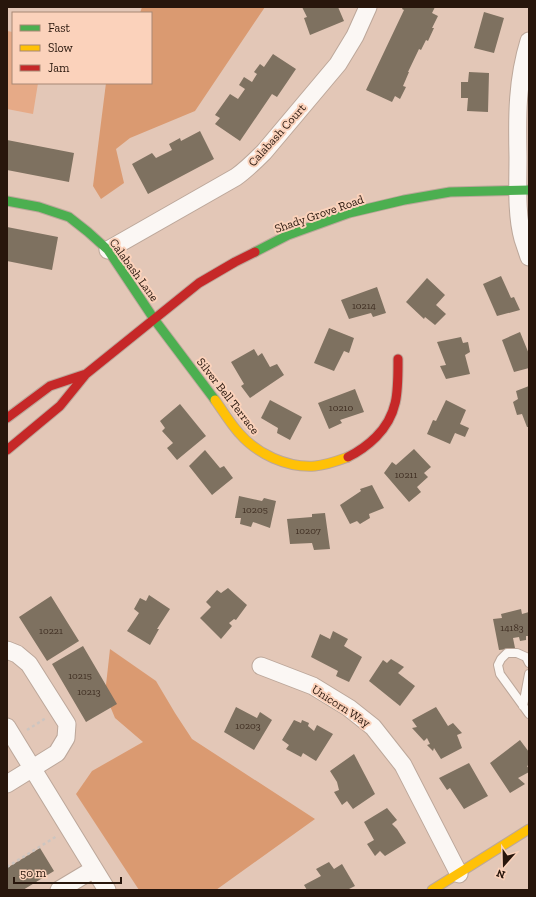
<svg xmlns="http://www.w3.org/2000/svg" width="536" height="897" font-family="'Zilla Slab',serif">
<style>
.green{fill:#e6aa87}
.forest{fill:#da9a71}
.building{fill:#7e7160}
.lines{fill:none;stroke-linecap:round;stroke-linejoin:round}
.lane-casing{stroke:#bca79a;stroke-width:10}
.street-casing{stroke:#bca79a;stroke-width:19}
.fast-casing{stroke:#bca79a;stroke-width:11}
.slow-casing{stroke:#bca79a;stroke-width:11}
.jam-casing{stroke:#bca79a;stroke-width:11}
.path{stroke:#cdc5c0;stroke-width:2.5;stroke-dasharray:3 3;stroke-linecap:butt}
.lane{stroke:#fbf7f4;stroke-width:8}
.street{stroke:#fbf7f4;stroke-width:17}
.fast{stroke:#4caf50;stroke-width:9}
.slow{stroke:#ffc107;stroke-width:9}
.jam{stroke:#c62828;stroke-width:9}
.labels{text-anchor:middle;dominant-baseline:central;stroke-width:4;stroke-linejoin:round;paint-order:stroke}
.number-label{font-size:10px;fill:#3e2d21}
.street-label{font-size:12px;fill:#28160c;stroke:#fbd2bb}
</style>
<rect width="100%" height="100%" fill="#e3c7b7"/>
<path class="green" d="M7 31 13 32V83H38L33 114 7 109Z"/>
<path class="forest" d="M142 7H265L195 111 130 138 116 149 124 183 101 199 93 186 106 83H151V13H140Z
M110 649 156 681 175 713 192 739 315 819 216 890H139L76 794 92 771 143 742 115 718 105 694Z"/>
<path class="building" d="M302 7H338L344 21 310 35 304 18 307 17Z
M403 7H435L432 13 438 16 432 28H434L428 41 426 40 421 50 419 49 408 72H409L403 86 406 87 400 99 395 96 392 102 366 90 404 10 402 9Z
M484 12 504 18 494 53 474 48Z
M273 54 296 69 277 97 272 94 240 141 215 124 220 118 215 115 230 94 238 99 245 89 239 85 244 77 252 82 257 74 254 72 260 64 264 67Z
M469 72 489 73 488 112 467 111 468 98H461V82H468Z
M200 131 214 159 148 194 132 164 152 153 156 158 172 150 169 144 180 138 181 141Z
M7 140 74 153 69 182 7 170Z
M7 227 58 237 52 270 7 261Z
M501 276 511 298 514 297 520 310 497 316 483 284Z
M427 278 445 295 436 305 446 314 435 325 425 317 424 319 406 302Z
M377 287 386 313 373 317 371 313 349 319 341 300Z
M329 328 354 338 349 353 344 351 334 371 314 363Z
M520 332 529 354V368L514 372 502 340Z
M461 337 463 343 468 342 470 352 465 355 470 374 446 379 440 366 446 365 437 342Z
M254 349 258 356 262 353 270 367 277 364 284 375 250 398 241 386 244 384 231 362Z
M529 386V427H527L522 414 517 415 513 402 518 399 516 391Z
M355 389 364 412 340 420 342 423 329 429 318 403Z
M270 400 302 417 290 440 277 433 278 428 261 418Z
M446 400 466 410 460 424 469 428 465 437 455 433 450 444 427 434 433 420 436 421Z
M180 404 206 436 177 460 167 448 173 443 162 431 165 428 160 421Z
M414 449 431 467 424 473 428 477 417 487 421 492 409 502 384 473 392 462 396 465Z
M205 450 220 468 224 466 233 478 212 495 189 466Z
M372 485 384 508 369 514 370 518 360 524 357 521 350 524 340 505 361 491 360 489Z
M239 496 262 501 264 498 276 501 270 528 253 522 251 527 240 524 241 518H235Z
M325 513 330 549 314 550 312 543 290 544 287 519 312 517V514Z
M228 588 247 605 236 620 234 619 229 623 232 626 221 639 200 618 211 607 206 602 217 590 221 593Z
M149 595 170 609 157 629H159L150 645 127 631 139 613 134 609 140 598 146 601Z
M51 596 79 641 47 661 19 617Z
M521 609 522 614 529 612V636H526V640L520 641 519 637 513 638 515 648 499 650 493 619 502 618 501 614Z
M333 631 348 639 344 646 362 657 349 682 336 676 338 671 311 657 320 634 330 639Z
M83 646 117 704 86 722 52 664Z
M391 659 404 667 398 673 415 686 400 706 369 681 383 660 387 663Z
M236 707 257 718 260 712 272 720 254 750 224 732Z
M436 707 448 726 453 723 462 733 457 735 462 748 441 759 434 748 433 751 427 745 430 744 427 738 424 741 412 728 417 727 412 720Z
M294 720 301 723 302 720 309 723 308 726 314 731 317 725 333 734 316 761 303 753 301 757 286 749 289 745 282 740Z
M520 740 529 752V765L527 766 529 769V772L518 778 525 784 510 793 490 763Z
M354 754 375 794 353 809 347 801 342 805 334 792 339 790 337 782 330 771Z
M469 763 488 796 464 809 450 788 447 790 439 778Z
M387 808 397 820 392 824 397 829 406 843 385 856 380 851 375 856 367 844 374 840 364 822Z
M40 848 54 871 23 890H7V868Z
M329 862 334 869 342 864 355 886 347 890H307L304 885 321 876 316 869Z"/>
<g class="lines">
<defs>
<path id="lane" d="M529 663 526 657 517 653H507L501 659 498 665 500 674 529 714
M523 706 529 674"/>
<path id="street" d="M529 41C517 80 517 116 518 157 518 182 516 215 523 239 525 245 527 251 529 257
M108 250 236 177C246 170 255 161 264 152L338 64 355 36 368 7
M7 650 17 654 29 664 67 724 66 738 57 753 7 784
M261 666 313 686 349 708 373 727 403 765 459 874
M7 727 107 890
M59 890 94 869"/>
<path id="fast" d="M7 201 39 207 69 217 88 232 108 250 154 319 215 400
M255 252 288 235 349 213 404 200 450 192 529 190"/>
<path id="slow" d="M215 400C223 411 230 423 239 433 257 454 287 468 315 466 327 465 337 461 348 457
M432 890 529 829"/>
<path id="jam" d="M7 418 50 386 86 374
M7 450 60 406 86 374 199 283 235 262 255 252
M348 457C358 452 368 445 376 437 399 414 398 390 398 359"/>
</defs>
<use href="#lane" class="lane-casing"/>
<use href="#street" class="street-casing"/>
<use href="#fast" class="fast-casing"/>
<use href="#slow" class="slow-casing"/>
<use href="#jam" class="jam-casing"/>
<path class="path" d="M27 730 46 718
M7 867 57 836"/>
<use href="#lane" class="lane"/>
<use href="#street" class="street"/>
<use href="#fast" class="fast"/>
<use href="#slow" class="slow"/>
<use href="#jam" class="jam"/>
</g>
<g class="labels">
<g class="number-label">
<text x="364" y="306">10214</text>
<text x="341" y="408">10210</text>
<text x="406" y="475">10211</text>
<text x="255" y="510">10205</text>
<text x="308" y="531">10207</text>
<text x="512" y="628">14183</text>
<text x="51" y="631">10221</text>
<text x="80" y="676">10215</text>
<text x="89" y="692">10213</text>
<text x="248" y="726">10203</text>
</g>
<g class="street-label">
<text transform="translate(277 135) rotate(-48)">Calabash Court</text>
<text transform="translate(319 214) rotate(-19)">Shady Grove Road</text>
<text transform="translate(134 270) rotate(54)">Calabash Lane</text>
<text transform="translate(228 396) rotate(52)">Silver Bell Terrace</text>
<text transform="translate(341 706) rotate(33)">Unicorn Way</text>
</g>
</g>
<rect width="536" height="897" fill="none" stroke="#28160c" stroke-width="16"/>
<rect x="12" y="12" width="140" height="72" fill="#fbd2bb" stroke="#a78775"/>
<rect x="20" y="25" width="20" height="6" fill="#4caf50" stroke="#a78775"/>
<text x="48" y="32" font-size="12" fill="#28160c">Fast</text>
<rect x="20" y="45" width="20" height="6" fill="#ffc107" stroke="#a78775"/>
<text x="48" y="52" font-size="12" fill="#28160c">Slow</text>
<rect x="20" y="65" width="20" height="6" fill="#c62828" stroke="#a78775"/>
<text x="48" y="72" font-size="12" fill="#28160c">Jam</text>
<g transform="translate(504 865) rotate(200)" stroke="#fbd2bb" stroke-width="3" paint-order="stroke">
<path d="M0-3L7 15L0 10L-7 15Z" fill="#28160c"/>
<text y="-6" font-size="11" font-weight="bold" text-anchor="middle" fill="#28160c">N</text>
</g>
<path d="M14 877v6h107v-6" fill="none" stroke="#28160c" stroke-width="2"/>
<text x="20" y="877" font-size="12" fill="#28160c" stroke="#fbd2bb" stroke-width="3" paint-order="stroke">50 m</text>
</svg>
